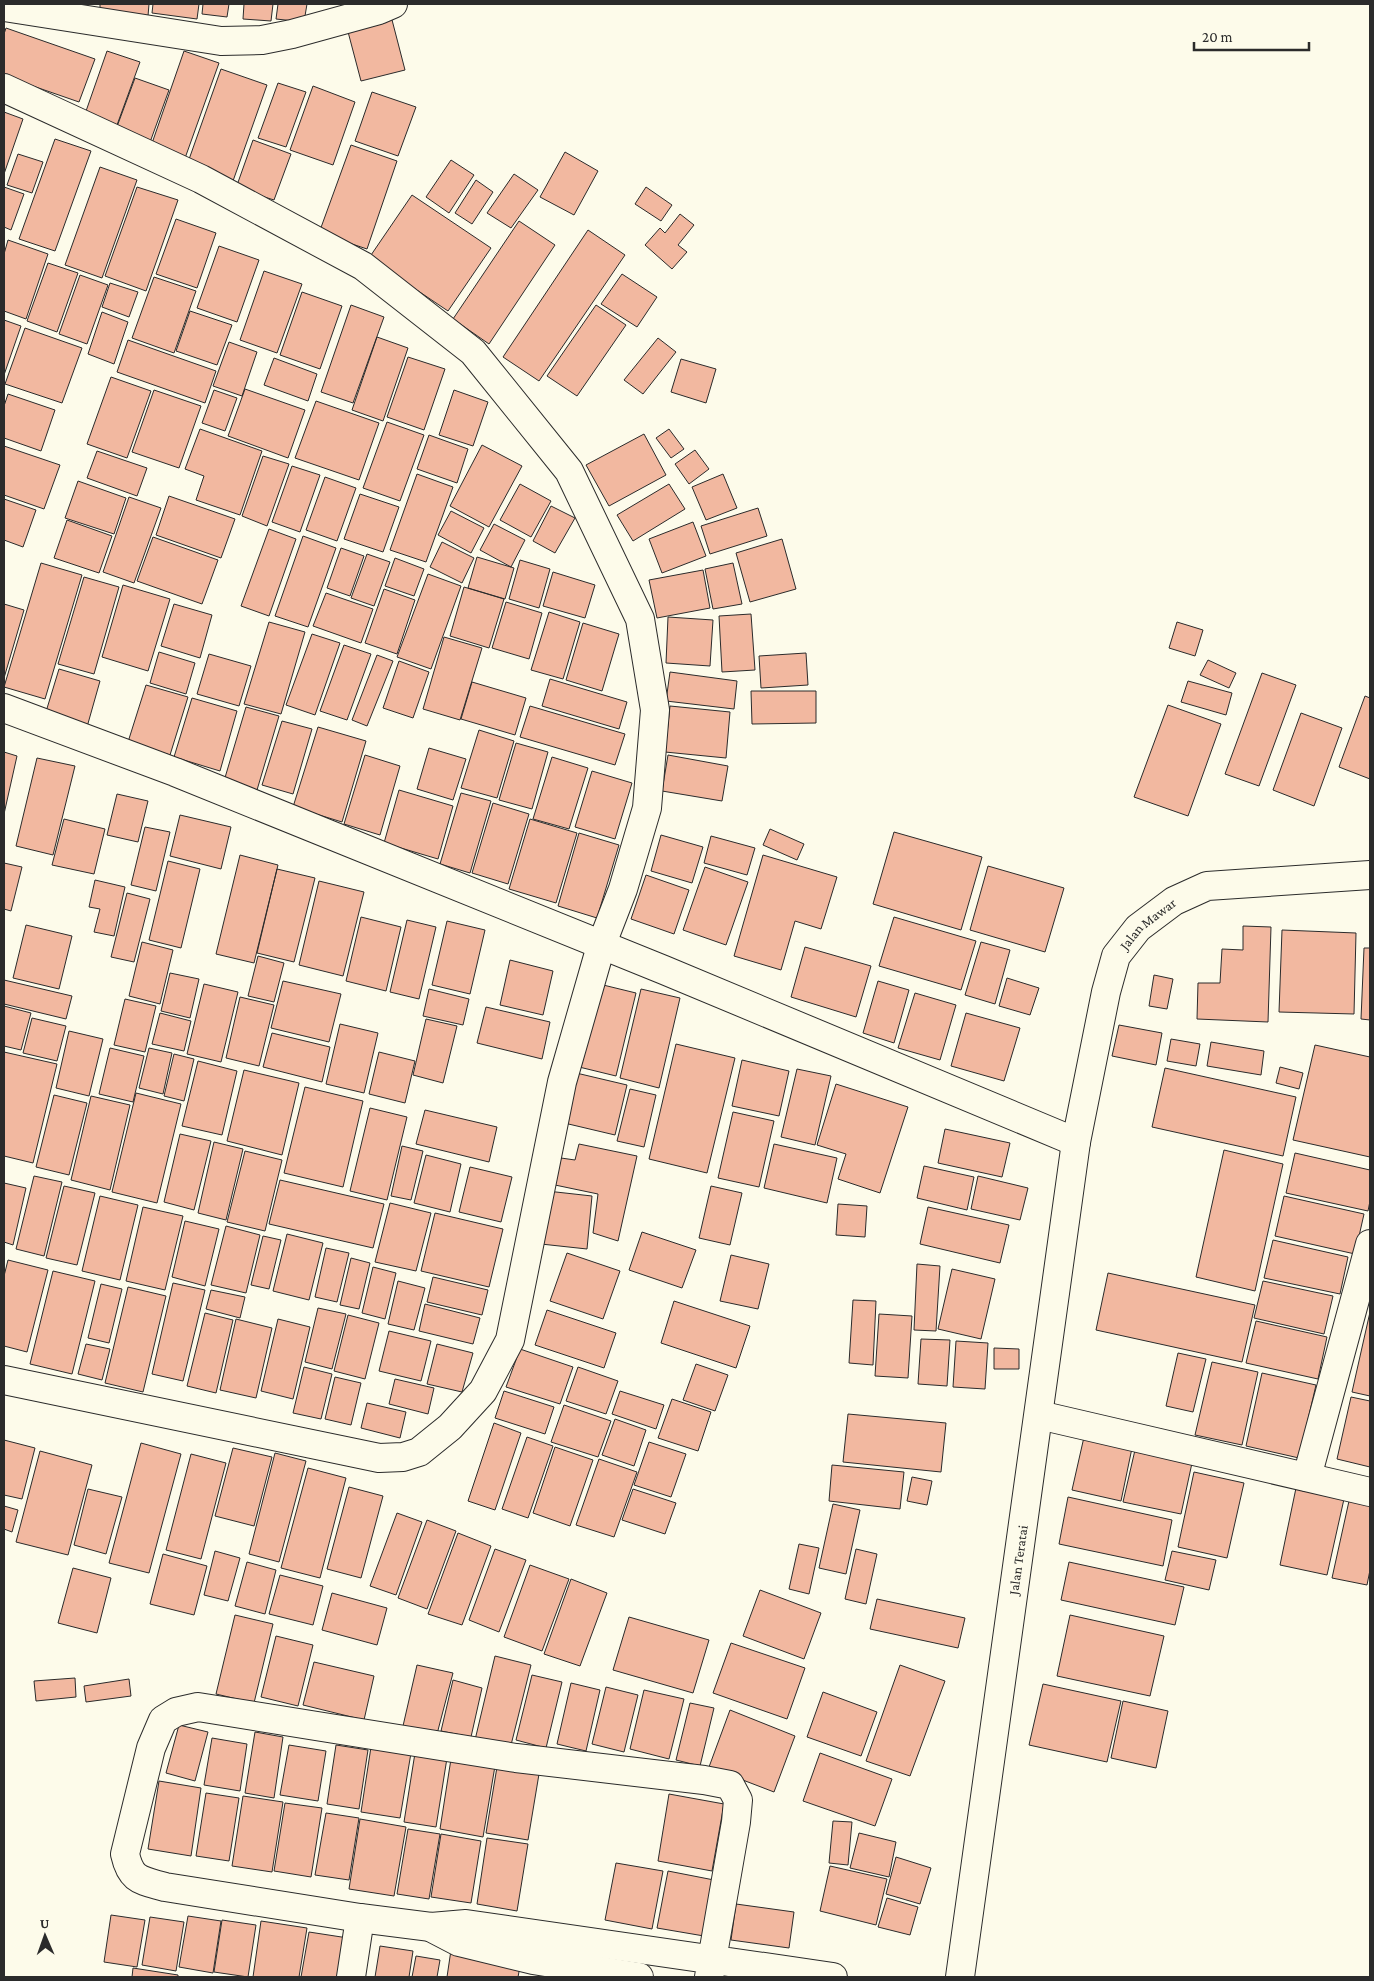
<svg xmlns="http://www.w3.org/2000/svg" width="1374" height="1981" font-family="'Crimson Pro',serif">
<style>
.building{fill:#f2b8a0;stroke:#2b2b2b}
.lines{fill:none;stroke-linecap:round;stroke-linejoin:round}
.minor-casing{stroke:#2b2b2b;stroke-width:30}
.minor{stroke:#fdfbea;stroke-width:28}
.labels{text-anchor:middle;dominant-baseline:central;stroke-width:4;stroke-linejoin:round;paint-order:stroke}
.street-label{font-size:14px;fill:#2b2b2b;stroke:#fdfbea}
</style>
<rect width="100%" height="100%" fill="#fdfbea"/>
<path class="building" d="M100 4H149L148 16 100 10Z
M153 4H199L197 19 152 13Z
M203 4H229L227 17 202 14Z
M244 4H273L271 21 243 19Z
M278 4H307L304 22 276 19Z
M391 16 405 70 361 81 347 28Z
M6 28 95 59 79 102 4 76V34Z
M107 51 140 62 117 125 85 114Z
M184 51 219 63 184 161 150 149Z
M221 69 267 85 233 181 187 165Z
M135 78 169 90 149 145 115 132Z
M278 83 306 92 286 147 258 138Z
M313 86 355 102 333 165 290 150Z
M372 92 416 107 398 156 355 141Z
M4 112 23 119 4 174Z
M55 139 91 151 55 251 19 239Z
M253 140 291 154 274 200 236 188Z
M351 145 397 161 367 249 319 233Z
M565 152 598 171 574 215 540 197Z
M18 154 43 162 32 193 7 185Z
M451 160 474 175 449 213 426 197Z
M100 167 137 180 102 278 65 265Z
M514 174 538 190 511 228 487 213Z
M476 180 493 192 472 224 455 213Z
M4 187 24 194 11 230 4 227Z
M137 187 178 200 146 291 105 276Z
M646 187 672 205 661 221 635 204Z
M412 195 491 248 448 311 369 258Z
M680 214 694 225 678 245 687 252 672 269 645 245 660 228 665 233Z
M176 219 216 233 197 288 156 274Z
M519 221 555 245 489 344 453 319Z
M588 230 625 255 539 381 503 357Z
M8 240 48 254 26 319 4 311V254Z
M219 246 259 260 237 322 197 308Z
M48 263 78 273 57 332 27 321Z
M264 271 302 284 277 353 240 340Z
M622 274 657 297 637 327 601 304Z
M80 275 108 285 87 344 59 334Z
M154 277 196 291 174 353 132 338Z
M110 283 138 292 129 317 102 307Z
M302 292 342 306 320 369 280 355Z
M351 305 384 317 353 403 321 392Z
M596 305 626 325 577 396 547 376Z
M190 311 232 325 217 365 176 351Z
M102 312 128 322 114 364 88 354Z
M4 320 21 326 4 375Z
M25 328 82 348 62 403 5 384Z
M377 337 408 348 383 421 352 410Z
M658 338 676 352 643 394 624 380Z
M128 340 216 371 205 403 117 372Z
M229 342 257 352 242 396 213 386Z
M408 357 445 369 424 430 387 417Z
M274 358 317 374 308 401 264 385Z
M681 359 716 369 706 403 671 392Z
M111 377 151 391 127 458 87 444Z
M245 389 305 410 288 458 228 436Z
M154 390 201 406 179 468 132 452Z
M214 390 237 398 225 431 202 423Z
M454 390 488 402 473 446 439 435Z
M8 394 55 410 41 451 4 438V406Z
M316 401 379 423 359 480 295 458Z
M387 422 424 435 400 501 363 488Z
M200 429 262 451 240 515 196 500 204 476 185 469Z
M669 429 684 449 671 458 656 438Z
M644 434 666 475 609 506 586 465Z
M429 435 468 449 457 483 417 469Z
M482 445 522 466 489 527 450 506Z
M4 446 60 465 44 509 4 495Z
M695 450 709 469 689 484 675 464Z
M97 451 147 468 137 496 87 478Z
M263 456 289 464 267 526 242 516Z
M292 466 320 475 300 532 272 522Z
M417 474 453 487 426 562 390 550Z
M723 474 737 508 706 520 692 487Z
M325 477 356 488 337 541 306 530Z
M78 481 126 498 114 534 65 518Z
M520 484 551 501 531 537 500 520Z
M669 484 685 509 633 541 617 515Z
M360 494 399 507 383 552 344 539Z
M169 496 235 519 221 558 156 535Z
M129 497 161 508 134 583 103 572Z
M4 499 36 510 23 547 4 540Z
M551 506 575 518 555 553 533 541Z
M758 508 767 536 710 554 701 526Z
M451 511 484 528 471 553 438 535Z
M67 520 112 536 99 573 54 558Z
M693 522 706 556 662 573 649 539Z
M494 524 525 540 511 567 480 550Z
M269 529 296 539 269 616 241 606Z
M303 536 336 548 308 627 275 616Z
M153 537 218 560 202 604 137 581Z
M782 539 796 589 750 602 736 553Z
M442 542 474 558 462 583 430 567Z
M341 548 364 556 350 596 327 588Z
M367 554 390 562 374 606 351 598Z
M477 557 514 568 505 599 468 588Z
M395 558 424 569 414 596 385 586Z
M520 560 550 569 539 608 509 599Z
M41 563 82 575 45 699 4 687Z
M733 563 742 604 713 609 705 569Z
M703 570 710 608 657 618 649 580Z
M553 572 595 585 585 618 543 606Z
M428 574 461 586 431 669 397 657Z
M84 577 119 587 94 674 58 664Z
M123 585 170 599 148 671 102 657Z
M464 587 504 599 489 648 450 636Z
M384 589 415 600 397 654 365 643Z
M326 593 373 609 361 643 313 626Z
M506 602 542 613 529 659 492 648Z
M4 604 24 610 4 678Z
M174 604 212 615 200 658 161 646Z
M549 612 580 622 563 679 531 670Z
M751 614 755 670 722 672 719 616Z
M668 617 713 620 710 666 666 663Z
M269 622 305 632 281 714 244 704Z
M1177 622 1203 630 1195 656 1169 648Z
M583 623 619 634 602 691 566 680Z
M312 634 340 643 315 715 286 705Z
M444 637 482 648 460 720 423 709Z
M344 645 371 654 347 720 320 711Z
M159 652 195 663 186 694 150 683Z
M806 653 808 685 761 688 759 656Z
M209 654 251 666 239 706 197 694Z
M377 655 393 661 367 726 352 720Z
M1208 660 1236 673 1229 688 1200 675Z
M399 661 429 672 413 718 383 708Z
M59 669 100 681 87 727 45 715Z
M670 672 737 681 734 709 666 701Z
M1262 673 1296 685 1259 786 1225 774Z
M550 679 627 702 619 729 542 706Z
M1188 681 1232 693 1226 715 1181 702Z
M472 682 526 698 515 735 461 719Z
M146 685 188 697 170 755 128 742Z
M751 691H816V723L752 724Z
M1365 696 1370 698V779L1339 767Z
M192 698 237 711 220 771 174 757Z
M1168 705 1221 724 1188 816 1134 797Z
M530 706 625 734 615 765 520 737Z
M670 706 730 712 726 758 665 752Z
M246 707 279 716 257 790 224 781Z
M1301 713 1342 728 1314 806 1273 790Z
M282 721 312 729 293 794 262 785Z
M318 727 366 741 342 822 293 807Z
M479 730 514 741 497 798 461 788Z
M516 743 548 752 532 809 499 800Z
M429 748 466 759 453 800 417 789Z
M4 752 17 756 4 814Z
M365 755 400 766 380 835 344 824Z
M668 755 728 766 722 801 662 791Z
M552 757 588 768 569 829 533 819Z
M37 758 75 766 53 855 16 846Z
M592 771 632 783 615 839 575 827Z
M399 790 453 806 438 859 384 843Z
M461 793 491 801 470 873 440 864Z
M117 794 148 801 138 842 107 835Z
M493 803 529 814 508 884 472 873Z
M180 815 231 827 221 869 170 856Z
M64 819 105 829 94 874 52 865Z
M530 819 577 833 556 903 509 889Z
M145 827 170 832 156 891 131 885Z
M770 829 804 844 797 860 763 845Z
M894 832 982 857 961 930 873 904Z
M579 833 619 845 597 918 558 906Z
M661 835 703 847 692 883 651 871Z
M711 836 755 848 747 875 704 863Z
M240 855 278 865 254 963 216 954Z
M763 855 837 877 821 929 795 921 781 970 734 956Z
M168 861 200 869 181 948 149 940Z
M4 863 22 867 11 911 4 909Z
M988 866 1064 888 1045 952 970 930Z
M705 867 748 882 726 945 683 930Z
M277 869 315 878 294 962 257 953Z
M646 875 689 890 674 934 631 919Z
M95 880 125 887 114 936 94 932 100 909 89 907Z
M319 881 364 892 343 976 299 965Z
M127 893 150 899 134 962 111 957Z
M361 917 401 927 386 991 346 981Z
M894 917 976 941 961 990 879 966Z
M407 920 436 927 419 999 390 992Z
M447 921 485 930 470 994 432 985Z
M26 925 72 936 59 989 13 978Z
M1243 926 1271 927 1268 1022 1197 1019 1198 983H1220L1222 949 1243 950Z
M1282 930 1356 933 1354 1014 1279 1012Z
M142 942 173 950 160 1004 129 996Z
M981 942 1010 950 995 1004 965 995Z
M805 947 871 966 856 1017 791 997Z
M1364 948H1370V1020L1361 1019Z
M258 956 284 963 274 1002 248 996Z
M510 960 553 971 543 1015 500 1005Z
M170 973 199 979 190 1018 161 1011Z
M1154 975 1173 979 1167 1009 1149 1006Z
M1007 978 1039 988 1030 1015 999 1006Z
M4 980 72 996 66 1019 4 1004Z
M283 981 341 994 329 1042 271 1028Z
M878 981 909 990 894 1043 863 1033Z
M595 983 636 993 616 1076 575 1066Z
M204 984 238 992 221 1062 187 1054Z
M429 989 469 999 463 1025 423 1016Z
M641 989 680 998 659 1088 620 1078Z
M915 993 956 1005 940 1060 898 1048Z
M240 997 274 1005 259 1066 226 1058Z
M125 999 156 1006 145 1052 114 1045Z
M4 1006 31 1013 21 1050 4 1046Z
M486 1007 550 1022 542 1059 477 1043Z
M160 1013 191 1021 184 1051 152 1044Z
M966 1013 1020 1028 1004 1081 951 1066Z
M32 1018 66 1026 57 1061 23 1053Z
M426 1019 457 1026 443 1083 413 1075Z
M340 1024 378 1033 364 1093 326 1084Z
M1119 1025 1162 1033 1156 1065 1112 1056Z
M69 1031 103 1039 89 1096 56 1088Z
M272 1033 330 1047 322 1082 263 1067Z
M1171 1039 1200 1044 1196 1066 1167 1061Z
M1211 1042 1264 1051 1261 1075 1207 1066Z
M676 1044 735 1058 707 1173 649 1159Z
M1315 1045 1370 1057V1157L1293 1140Z
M110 1048 144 1056 133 1102 99 1094Z
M149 1048 172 1053 163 1094 139 1088Z
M4 1052 57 1064 33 1163 4 1156Z
M379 1052 415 1061 405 1103 369 1094Z
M174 1054 194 1059 184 1101 164 1096Z
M742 1060 789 1071 779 1116 732 1106Z
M198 1061 237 1071 222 1135 182 1126Z
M1280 1067 1303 1073 1299 1089 1276 1083Z
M1165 1068 1296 1097 1283 1156 1152 1127Z
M797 1069 831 1076 815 1145 781 1137Z
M244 1070 299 1083 282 1155 227 1141Z
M572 1072 627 1085 615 1135 560 1122Z
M836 1084 908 1107 880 1193 838 1179 846 1154 817 1145Z
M305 1087 363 1101 343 1187 284 1173Z
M630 1089 656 1095 644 1147 617 1141Z
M136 1093 181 1104 157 1203 112 1192Z
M54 1095 87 1103 69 1175 36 1167Z
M91 1096 130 1105 110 1190 71 1180Z
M370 1108 407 1117 387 1200 350 1191Z
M425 1110 497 1127 489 1162 416 1144Z
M733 1112 774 1121 759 1187 718 1178Z
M945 1129 1010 1143 1002 1177 938 1163Z
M180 1134 211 1141 194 1210 164 1202Z
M214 1142 243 1149 226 1220 198 1213Z
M579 1144 637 1156 618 1241 593 1233 598 1194 555 1185 561 1158 575 1160Z
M774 1144 837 1158 827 1203 764 1188Z
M402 1146 423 1151 411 1200 391 1196Z
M1224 1150 1283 1164 1255 1291 1196 1277Z
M245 1151 282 1160 265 1231 227 1222Z
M1295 1153 1370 1170V1201L1368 1211 1286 1193Z
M426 1155 461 1164 450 1212 414 1203Z
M924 1166 974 1177 967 1210 917 1198Z
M470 1167 512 1177 501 1222 459 1212Z
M34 1176 62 1182 44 1256 16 1249Z
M978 1176 1028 1188 1020 1220 971 1209Z
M280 1180 384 1204 373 1248 269 1224Z
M4 1183 26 1188 13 1245 4 1242Z
M64 1186 95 1193 77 1265 46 1258Z
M711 1186 742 1193 730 1245 699 1238Z
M547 1191 592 1196 587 1249 541 1244Z
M100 1196 138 1205 120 1280 82 1271Z
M1284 1196 1364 1214 1355 1254 1275 1236Z
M390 1203 431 1213 416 1271 375 1262Z
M838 1204 867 1206 865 1237 836 1235Z
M143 1207 183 1216 165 1290 126 1281Z
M928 1207 1009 1225 1000 1263 920 1244Z
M435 1213 503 1229 489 1287 421 1271Z
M185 1221 219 1229 205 1286 172 1277Z
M226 1226 260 1235 246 1293 211 1285Z
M642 1232 696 1250 682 1288 629 1270Z
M287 1234 323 1243 309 1300 273 1291Z
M263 1236 281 1240 269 1289 251 1285Z
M1273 1240 1348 1257 1340 1294 1264 1278Z
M326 1248 349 1253 337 1302 315 1297Z
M567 1253 620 1271 603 1319 550 1301Z
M731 1255 769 1264 758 1309 720 1301Z
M351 1258 370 1263 359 1309 340 1305Z
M8 1260 48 1270 27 1352 4 1346V1276Z
M917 1264 940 1266 936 1331 914 1330Z
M373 1267 396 1273 385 1319 362 1313Z
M952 1269 995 1279 981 1339 938 1329Z
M53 1271 95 1281 72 1374 30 1364Z
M1108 1273 1255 1305 1242 1362 1096 1330Z
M433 1277 488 1290 482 1315 427 1302Z
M398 1281 425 1288 414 1330 388 1324Z
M1263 1281 1333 1296 1324 1334 1254 1318Z
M173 1283 205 1290 183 1381 152 1374Z
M101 1284 122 1289 109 1343 88 1338Z
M128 1287 166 1296 143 1392 105 1383Z
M211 1290 245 1297 240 1318 206 1309Z
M853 1300 876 1301 873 1365 849 1363Z
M674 1301 750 1326 736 1368 661 1343Z
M425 1304 480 1318 473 1344 419 1331Z
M318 1308 346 1314 332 1369 305 1362Z
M547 1310 616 1333 604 1368 535 1345Z
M1370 1312V1396L1352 1392Z
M205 1313 233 1320 216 1393 187 1386Z
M879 1314 912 1316 908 1378 875 1376Z
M348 1315 379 1323 365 1379 334 1371Z
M236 1319 272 1328 256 1398 220 1390Z
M278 1319 310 1327 293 1399 261 1391Z
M1256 1321 1327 1337 1318 1379 1246 1363Z
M389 1331 431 1341 421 1381 379 1371Z
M921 1339 950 1340 947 1386 918 1384Z
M956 1341 988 1343 985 1389 953 1387Z
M86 1344 110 1349 102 1380 78 1374Z
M437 1344 473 1353 462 1392 427 1384Z
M994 1348 1019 1349V1369H994Z
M520 1349 573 1367 560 1404 506 1387Z
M1178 1353 1206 1359 1193 1412 1166 1406Z
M1212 1362 1258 1372 1242 1445 1195 1435Z
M696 1364 728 1375 715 1411 683 1400Z
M304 1367 332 1374 321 1419 293 1413Z
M578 1367 618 1381 606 1414 566 1401Z
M1262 1373 1316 1385 1299 1458 1246 1446Z
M335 1377 361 1383 351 1425 325 1419Z
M395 1379 434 1388 428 1414 389 1404Z
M504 1391 554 1407 545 1434 495 1418Z
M620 1391 664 1405 656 1429 612 1414Z
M1351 1397 1370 1401V1467L1337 1459Z
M672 1399 711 1412 698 1451 658 1438Z
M367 1403 406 1412 400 1438 361 1428Z
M564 1405 611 1421 598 1457 551 1442Z
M848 1414 946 1423 941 1472 843 1462Z
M615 1419 646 1430 634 1466 602 1455Z
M494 1423 521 1433 495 1510 468 1501Z
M527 1437 553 1446 528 1518 502 1509Z
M1084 1437 1132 1448 1121 1501 1072 1490Z
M4 1440 35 1448 22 1499 4 1495Z
M649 1442 686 1454 671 1497 634 1485Z
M141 1443 181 1454 149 1573 109 1563Z
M555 1447 593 1460 570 1526 533 1513Z
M233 1448 272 1457 254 1526 215 1516Z
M1135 1450 1192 1463 1181 1514 1123 1502Z
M40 1451 92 1465 68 1555 16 1542Z
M275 1453 306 1461 279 1562 249 1554Z
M191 1454 226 1463 201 1559 166 1550Z
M599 1459 637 1472 614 1537 576 1525Z
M832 1465 904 1472 900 1509 829 1501Z
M308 1468 346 1478 320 1578 281 1568Z
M1194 1472 1244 1483 1227 1558 1178 1547Z
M912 1477 932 1481 927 1505 907 1501Z
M349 1487 383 1496 361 1578 327 1569Z
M1296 1488 1344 1499 1327 1575 1280 1565Z
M88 1489 122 1497 106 1554 74 1545Z
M633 1489 676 1503 665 1534 622 1520Z
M1068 1497 1172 1520 1163 1566 1059 1544Z
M1349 1501 1370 1506V1570L1367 1585 1332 1578Z
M833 1504 860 1510 846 1574 819 1568Z
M4 1506 18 1510 12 1532 4 1529Z
M397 1513 422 1522 396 1595 370 1586Z
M427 1520 456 1531 427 1609 398 1598Z
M458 1533 491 1546 462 1625 428 1614Z
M799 1544 819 1548 809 1594 789 1589Z
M495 1549 526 1560 499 1632 469 1620Z
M856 1549 877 1554 866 1604 845 1599Z
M215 1551 240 1558 228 1601 204 1595Z
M1172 1551 1216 1560 1209 1590 1165 1580Z
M163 1554 207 1566 194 1615 150 1604Z
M247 1562 276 1570 265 1614 235 1606Z
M1069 1562 1184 1587 1175 1625 1061 1600Z
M530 1565 569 1579 542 1651 504 1637Z
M73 1568 111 1578 97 1633 58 1623Z
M280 1575 323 1586 313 1625 269 1614Z
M571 1579 607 1593 580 1666 544 1654Z
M760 1590 821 1613 804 1659 743 1636Z
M332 1593 387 1608 377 1645 322 1630Z
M877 1599 965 1618 958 1648 870 1629Z
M235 1615 273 1624 254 1703 216 1694Z
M1070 1615 1164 1636 1150 1696 1057 1676Z
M629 1617 709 1640 693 1693 613 1670Z
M276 1636 313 1645 298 1706 261 1697Z
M731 1643 805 1668 787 1719 713 1693Z
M495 1656 531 1665 510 1749 475 1740Z
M314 1662 374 1676 364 1720 303 1705Z
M417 1665 453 1673 437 1734 403 1726Z
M900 1665 945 1681 910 1776 866 1761Z
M532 1675 562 1682 546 1748 516 1740Z
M75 1678 76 1697 36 1701 34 1681Z
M129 1679 131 1696 86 1702 84 1686Z
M453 1680 482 1688 471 1737 441 1731Z
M571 1683 600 1690 586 1751 557 1744Z
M1043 1684 1121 1701 1107 1762 1029 1745Z
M606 1687 638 1695 624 1752 592 1744Z
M644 1690 684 1699 669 1759 630 1749Z
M823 1692 877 1712 861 1756 807 1737Z
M1123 1701 1168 1711 1156 1768 1111 1758Z
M690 1703 714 1708 700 1766 676 1760Z
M730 1710 795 1736 774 1792 709 1767Z
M179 1725 208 1732 195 1781 166 1773Z
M255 1732 283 1737 274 1798 245 1793Z
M212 1738 247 1744 240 1791 204 1785Z
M289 1745 326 1751 318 1801 280 1795Z
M336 1745 368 1750 359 1809 327 1804Z
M371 1747 411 1753 400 1818 361 1812Z
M415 1753 447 1758 436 1827 404 1822Z
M820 1753 892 1779 875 1826 803 1801Z
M451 1759 495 1766 483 1837 440 1829Z
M497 1767 539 1774 528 1840 486 1833Z
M159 1781 201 1788 191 1856 148 1849Z
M206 1793 239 1798 229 1861 196 1856Z
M669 1794 724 1804 712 1871 658 1861Z
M243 1796 283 1802 272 1872 232 1866Z
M285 1803 322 1808 311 1877 274 1871Z
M326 1813 359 1818 349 1880 315 1875Z
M360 1819 406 1827 394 1896 349 1889Z
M833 1821 852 1822 848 1865 829 1863Z
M408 1829 440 1834 429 1899 397 1894Z
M859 1833 896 1842 889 1877 850 1868Z
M441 1834 481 1841 471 1903 431 1897Z
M487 1838 528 1844 517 1911 477 1904Z
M896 1857 931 1868 920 1904 886 1894Z
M616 1863 663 1871 652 1929 605 1920Z
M830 1866 887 1879 876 1925 820 1911Z
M668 1871 714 1880 704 1936 657 1928Z
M887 1898 918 1907 910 1935 878 1927Z
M736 1904 794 1912 789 1948 731 1940Z
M111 1915 145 1920 137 1967 104 1962Z
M188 1916 221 1921 213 1973 179 1967Z
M150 1917 184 1922 176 1971 142 1965Z
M222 1920 256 1925 248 1977 214 1972Z
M261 1921 307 1928 299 1977H253Z
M309 1932 348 1938 342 1977H301Z
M380 1946 413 1951 409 1977H375Z
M451 1950 521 1961 518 1977H447Z
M416 1956 440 1960 437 1977H412Z
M133 1968 178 1975V1977H132Z"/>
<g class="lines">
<defs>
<g id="minor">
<path d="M4 7 221 41 262 40 292 34 379 10 393 4"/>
<path d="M4 88 201 179 363 266 473 352 569 471 640 619 655 710 647 808 623 889 601 946 562 1082 510 1340 483 1391 450 1427 419 1452 403 1457 379 1458 4 1380"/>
<path d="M4 708 175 772 664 970 1076 1142"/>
<path d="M1039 1415 1370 1492"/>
<path d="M1307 1477 1370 1244"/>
<path d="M434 1929 459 1942 533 1960 639 1977"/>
<path d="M351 1977 360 1918"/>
<path d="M709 1977 712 1960 736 1822 738 1800 730 1785 704 1780 516 1758 198 1707 176 1712 163 1720 151 1748 125 1854C131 1881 141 1880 165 1887L360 1918 431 1927 466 1924 833 1977"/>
<path id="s1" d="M960 1977 1076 1142 1106 992 1116 956 1138 928 1174 901 1207 886 1370 875"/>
</g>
</defs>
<use href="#minor" class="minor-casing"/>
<use href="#minor" class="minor"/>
</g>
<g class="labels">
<g class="street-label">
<text stroke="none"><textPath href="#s1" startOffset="1079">Jalan Mawar</textPath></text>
<text stroke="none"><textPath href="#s1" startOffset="421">Jalan Teratai</textPath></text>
</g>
</g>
<rect width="1374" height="1981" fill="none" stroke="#2b2b2b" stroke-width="10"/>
<g transform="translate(45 1936) rotate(358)" stroke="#fdfbea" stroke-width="4" paint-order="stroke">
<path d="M0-4L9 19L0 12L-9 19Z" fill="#2b2b2b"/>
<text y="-8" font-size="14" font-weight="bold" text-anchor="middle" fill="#2b2b2b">U</text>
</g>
<path d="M1194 42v8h115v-8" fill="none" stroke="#2b2b2b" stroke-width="2.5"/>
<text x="1202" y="42" font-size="15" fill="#2b2b2b" stroke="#fdfbea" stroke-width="4" paint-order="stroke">20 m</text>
</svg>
